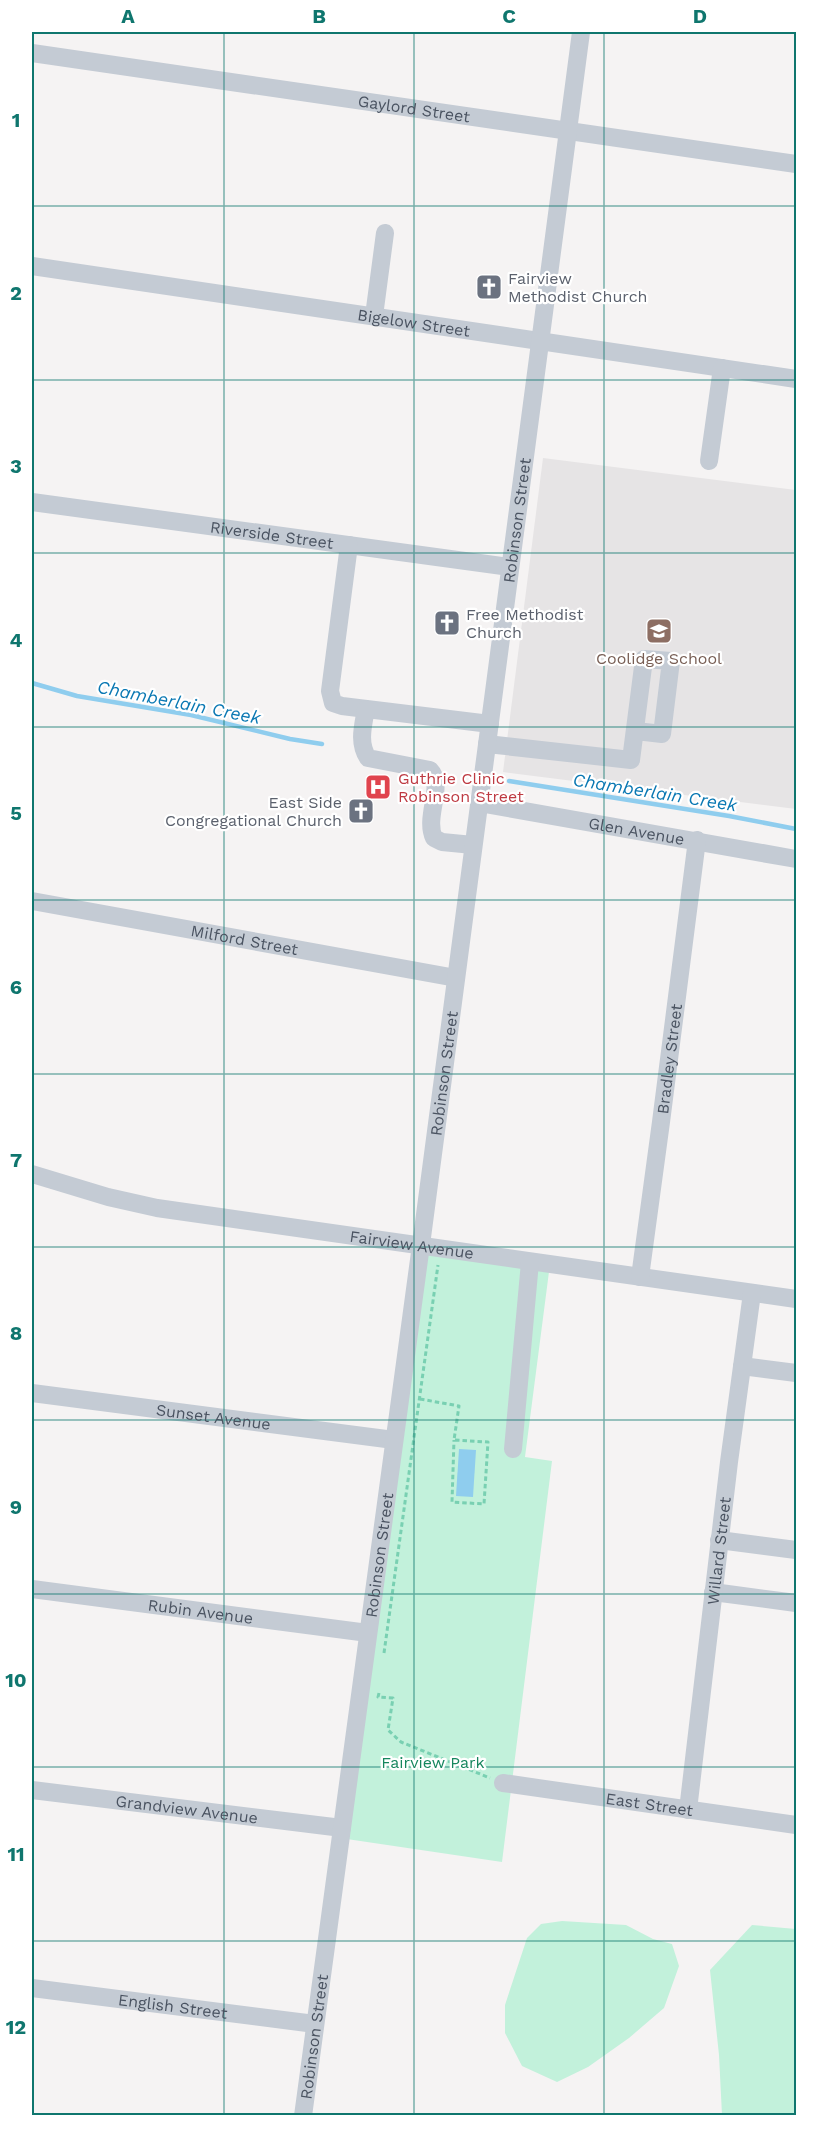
<svg xmlns="http://www.w3.org/2000/svg" width="828" height="2147" font-family="'Work Sans',sans-serif">
<style>
.education{fill:#e6e4e5}
.green{fill:#c2f1db}
.water{fill:#8fcdee}
.lines{fill:none;stroke-linecap:round;stroke-linejoin:round}
.stream{stroke:#8fcdee;stroke-width:4.5}
.path{stroke:#79d0b2;stroke-width:3;stroke-dasharray:4.5 3;stroke-linecap:butt}
.minor{stroke:#c4cbd4;stroke-width:18}
.grid{fill:none;stroke:#0f766e;stroke-width:1.5;stroke-opacity:0.55}
.labels{text-anchor:middle;dominant-baseline:central;stroke-width:4.5;stroke-linejoin:round;paint-order:stroke}
.street-label{font-size:16px;fill:#4a5361;stroke:#fff}
.worship-label{font-size:16px;fill:#5b616d;stroke:#fff;text-anchor:start}
.education-label{font-size:16px;fill:#785e54;stroke:#fff}
.health-label{font-size:16px;fill:#be3a42;stroke:#fff;text-anchor:start}
.park-label{font-size:16px;fill:#16865e;stroke:#fff}
.water-label{font-size:18px;font-style:italic;fill:#0a78b3;stroke:#fff}
.neatline{fill:none;stroke:#0f766e;stroke-width:2}
.grid-label{font-size:20px;text-anchor:middle;font-weight:bold;fill:#0f766e}
</style>
<rect width="100%" height="100%" fill="#f5f3f3"/>
<path class="education" d="M543 458 796 490V809L503 772Z"/>
<path class="green" d="M421 1245 550 1264 525 1457 552 1461 502 1862 340 1838Z
M562 1921 626 1925 653 1939 672 1944 679 1966 664 2008 629 2038 588 2067 557 2082 522 2066 505 2033V2005L527 1938 541 1924Z
M752 1925 796 1929V2115H722L719 2055 710 1970Z"/>
<path class="water" d="M459 1449 476 1450 473 1497 456 1496Z"/>
<g class="lines">
<path class="stream" d="M32 683 77 696 191 715 290 739 322 744
M509 781 729 816 796 829"/>
<path class="path" d="M420 1399 459 1406 454 1440 488 1442 484 1504 452 1502 454 1440
M384 1653 438 1265
M379 1693 378 1697 393 1698 388 1730 401 1742 490 1778"/>
<g class="minor">
<path id="s1" d="M32 53 796 164"/>
<path id="s2" d="M32 266 796 379"/>
<path d="M374 316 385 233"/>
<path d="M709 461 722 368"/>
<path id="s3" d="M32 502 510 567"/>
<path d="M349 545 330 691 333 703 342 706 490 724"/>
<path d="M366 709C363 726 358 743 368 758L430 770C445 785 424 817 434 838L442 842 473 845"/>
<path d="M487 744 631 760 644 659 671 661 662 734 636 731"/>
<path id="s4" d="M479 803 796 859"/>
<path id="s5" d="M32 901 456 978"/>
<path id="s6" d="M32 1174 108 1197 157 1208 796 1299"/>
<path id="s7" d="M640 1277 661 1122 697 840"/>
<path d="M742 1366 796 1373"/>
<path id="s8" d="M32 1393 394 1440"/>
<path d="M513 1449 530 1262"/>
<path d="M719 1540 796 1550"/>
<path id="s9" d="M32 1589 368 1633"/>
<path d="M713 1592 796 1603"/>
<path id="s10" d="M503 1783 796 1825"/>
<path id="s11" d="M32 1790 342 1828"/>
<path id="s12" d="M688 1810 729 1462 752 1293"/>
<path id="s13" d="M32 1988 315 2024"/>
<path id="s14" d="M303 2116 421 1245 581 32"/>
</g>
</g>
<path class="grid" d="M224 32V2116M414 32V2116M604 32V2116M32 206H796M32 380H796M32 553H796M32 727H796M32 900H796M32 1074H796M32 1247H796M32 1420H796M32 1594H796M32 1767H796M32 1941H796"/>
<defs>
<symbol id="church-square" viewBox="-11 -11 22 22"><rect x="-9" y="-9" width="18" height="18" rx="4" fill="#6b7280" stroke="#fff"/><path d="M-1.2-6h2.4v3.5h3.3v2.4h-3.3V6h-2.4V-.1h-3.3v-2.4h3.3Z" fill="#fff"/></symbol>
<symbol id="school-square" viewBox="-11 -11 22 22"><rect x="-9" y="-9" width="18" height="18" rx="4" fill="#8d6e63" stroke="#fff"/><path d="M0-5L7-2L0 1L-7-2ZM-4 1L0 2.5L4 1V4Q0 6-4 4Z" fill="#fff"/></symbol>
<symbol id="hospital-square" viewBox="-11 -11 22 22"><rect x="-9" y="-9" width="18" height="18" rx="4" fill="#e0444e" stroke="#fff"/><path d="M-5-5h3v3.5h4V-5h3V5h-3V1.5h-4V5h-3Z" fill="#fff"/></symbol>
</defs>
<g fill-rule="evenodd">
<use href="#church-square" x="474" y="272" width="30" height="30"/>
<use href="#church-square" x="432" y="608" width="30" height="30"/>
<use href="#school-square" x="644" y="616" width="30" height="30"/>
<use href="#hospital-square" x="363" y="772" width="30" height="30"/>
<use href="#church-square" x="346" y="796" width="30" height="30"/>
</g>
<g class="labels">
<g class="street-label">
<text stroke="none"><textPath href="#s1" startOffset="386">Gaylord Street</textPath></text>
<text stroke="none"><textPath href="#s2" startOffset="386">Bigelow Street</textPath></text>
<text stroke="none"><textPath href="#s14" startOffset="1610">Robinson Street</textPath></text>
<text stroke="none"><textPath href="#s3" startOffset="242">Riverside Street</textPath></text>
<text stroke="none"><textPath href="#s4" startOffset="160">Glen Avenue</textPath></text>
<text stroke="none"><textPath href="#s5" startOffset="216">Milford Street</textPath></text>
<text stroke="none"><textPath href="#s7" startOffset="220">Bradley Street</textPath></text>
<text stroke="none"><textPath href="#s14" startOffset="1052">Robinson Street</textPath></text>
<text stroke="none"><textPath href="#s6" startOffset="387">Fairview Avenue</textPath></text>
<text stroke="none"><textPath href="#s8" startOffset="183">Sunset Avenue</textPath></text>
<text stroke="none"><textPath href="#s12" startOffset="261">Willard Street</textPath></text>
<text stroke="none"><textPath href="#s14" startOffset="566">Robinson Street</textPath></text>
<text stroke="none"><textPath href="#s9" startOffset="170">Rubin Avenue</textPath></text>
<text stroke="none"><textPath href="#s10" startOffset="148">East Street</textPath></text>
<text stroke="none"><textPath href="#s11" startOffset="156">Grandview Avenue</textPath></text>
<text stroke="none"><textPath href="#s13" startOffset="142">English Street</textPath></text>
<text stroke="none"><textPath href="#s14" startOffset="80">Robinson Street</textPath></text>
</g>
<g class="worship-label">
<text x="508" y="278">Fairview<tspan x="508" dy="18">Methodist Church</tspan></text>
<text x="466" y="614">Free Methodist<tspan x="466" dy="18">Church</tspan></text>
<text x="342" y="802" text-anchor="end">East Side<tspan x="342" dy="18">Congregational Church</tspan></text>
</g>
<g class="education-label">
<text x="659" y="658">Coolidge School</text>
</g>
<g class="health-label">
<text x="398" y="778">Guthrie Clinic<tspan x="398" dy="18">Robinson Street</tspan></text>
</g>
<g class="park-label">
<text x="433" y="1762">Fairview Park</text>
</g>
<g class="water-label">
<text transform="translate(179 702) rotate(11)">Chamberlain Creek</text>
<text transform="translate(655 792) rotate(9)">Chamberlain Creek</text>
</g>
</g>
<rect width="828" height="2147" fill="none" stroke="#ffffff" stroke-width="66"/>
<rect x="33" y="33" width="762" height="2081" class="neatline"/>
<g class="grid-label">
<text x="128" y="23">A</text>
<text x="319" y="23">B</text>
<text x="509" y="23">C</text>
<text x="700" y="23">D</text>
<text x="16" y="127">1</text>
<text x="16" y="300">2</text>
<text x="16" y="473">3</text>
<text x="16" y="647">4</text>
<text x="16" y="820">5</text>
<text x="16" y="994">6</text>
<text x="16" y="1167">7</text>
<text x="16" y="1340">8</text>
<text x="16" y="1514">9</text>
<text x="16" y="1687">10</text>
<text x="16" y="1861">11</text>
<text x="16" y="2034">12</text>
</g>
</svg>
